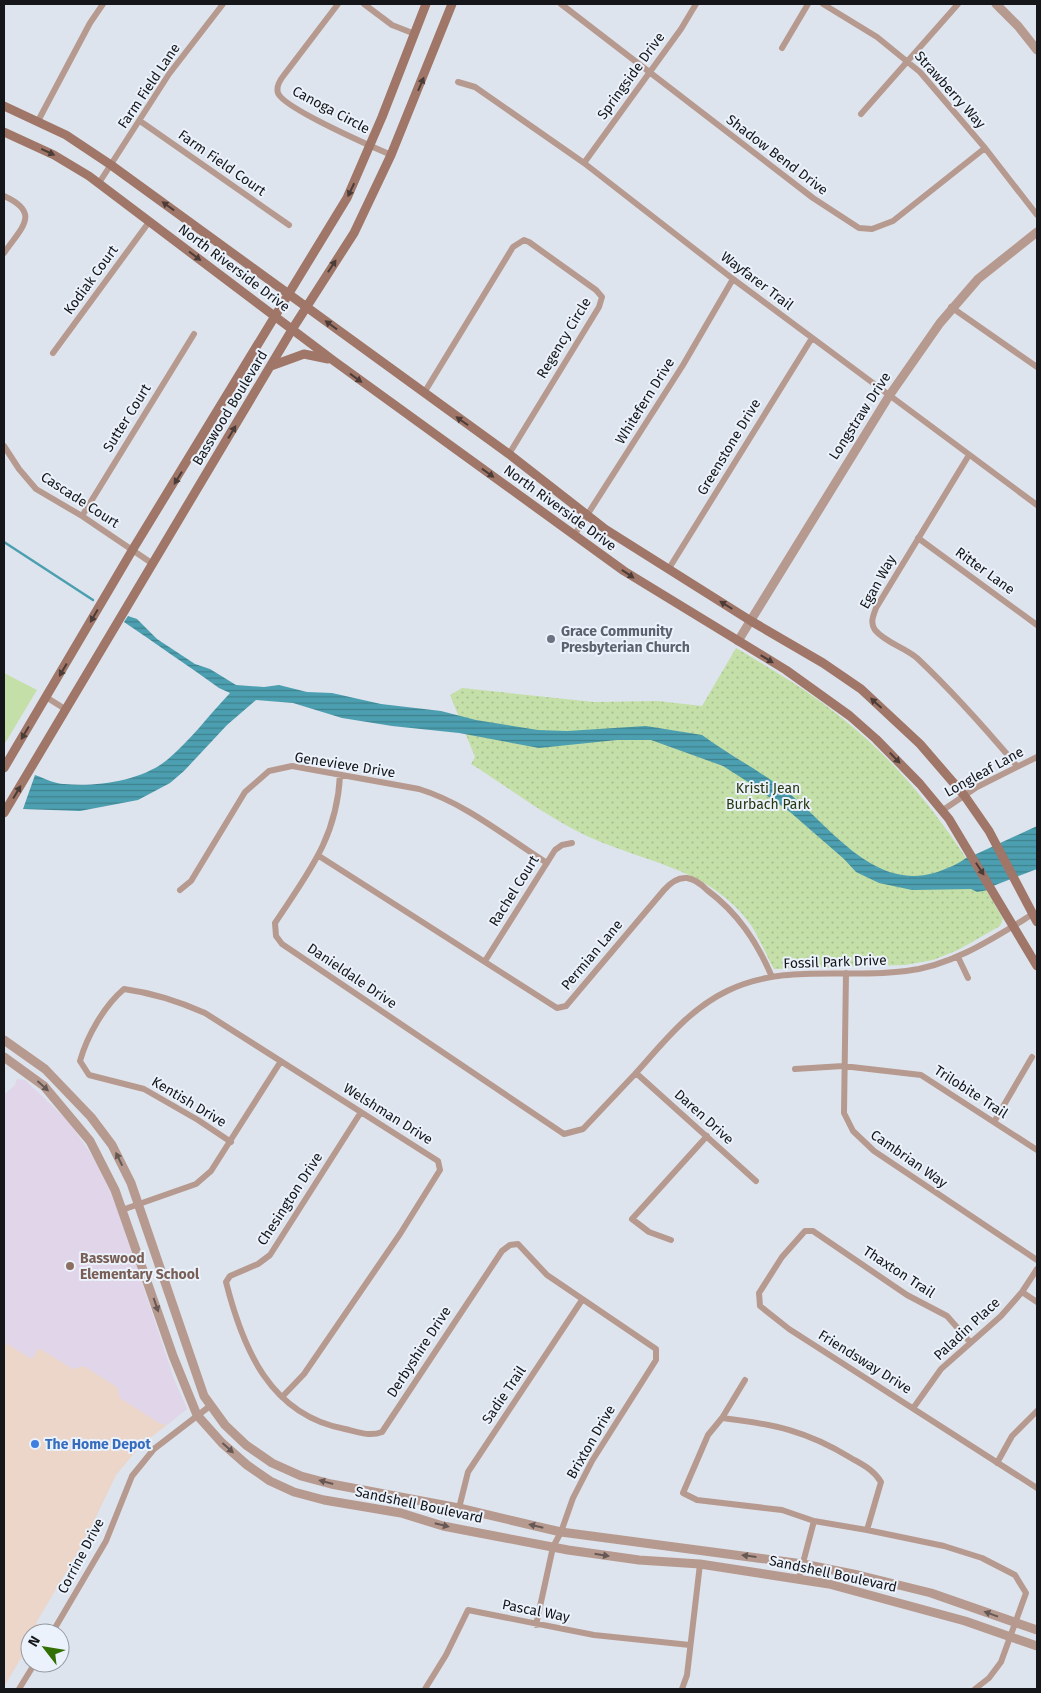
<svg xmlns="http://www.w3.org/2000/svg" width="1041" height="1693" font-family="'Fira Sans',sans-serif">
<style>
.commercial{fill:#ecd5c9}
.education{fill:#e0d5e9}
.grass{fill:#c4dfa8}
.park{fill:url(#park-dots)}
.water{fill:url(#water-rules)}
.lines{fill:none;stroke-linecap:round;stroke-linejoin:round}
.stream{stroke:#4c9fb0;stroke-width:2.5}
.minor{stroke:#b79a8f;stroke-width:6}
.tertiary{stroke:#b79a8f;stroke-width:9}
.secondary{stroke:#9f7667;stroke-width:9}
.oneway{fill:#4c3c38}
.oneway2{fill:#665854}
.worship-dot{fill:#6b7280;stroke:#ebf2fb;stroke-width:2}
.education-dot{fill:#8d6e63;stroke:#ebf2fb;stroke-width:2}
.shop-dot{fill:#3f7fe0;stroke:#ebf2fb;stroke-width:2}
.labels{text-anchor:middle;dominant-baseline:central;stroke-width:4;stroke-linejoin:round;paint-order:stroke}
.street-label{font-size:14px;fill:#141619;stroke:#ebf2fb}
.worship-label{font-size:14px;font-weight:bold;fill:#5b616d;stroke:#ebf2fb;text-anchor:start}
.park-label{font-size:14px;fill:#26380e;stroke:#ebf2fb}
.education-label{font-size:14px;font-weight:bold;fill:#785e54;stroke:#ebf2fb;text-anchor:start}
.shop-label{font-size:14px;font-weight:bold;fill:#366cbe;stroke:#ebf2fb;text-anchor:start}
</style>
<defs>
<pattern id="park-dots" width="8" height="8" patternUnits="userSpaceOnUse" patternTransform="scale(1.25)"><rect width="8" height="8" fill="#c4dfa8"/><path d="M2 2h.1M6 6h.1" fill="none" stroke="#a8bf90" stroke-width="1.8" stroke-linecap="round"/></pattern>
<pattern id="water-rules" width="6" height="5" patternUnits="userSpaceOnUse" patternTransform="scale(1.25)"><rect width="6" height="5" fill="#4c9fb0"/><path d="M0 2.5h6" fill="none" stroke="#3e818e"/></pattern>
</defs>
<rect width="100%" height="100%" fill="#dee4ed"/>
<path class="commercial" d="M4 1342 32 1359 39 1348 73 1369 84 1366 117 1387 159 1423 167 1425 141 1445 116 1475 84 1542 36 1623 40 1626 36 1633H30V1643L5 1685Z"/>
<path class="education" d="M17 1079 25 1080 70 1123 100 1168 111 1190 174 1379 187 1409 167 1425 159 1423 120 1398 117 1387 84 1366 73 1369 39 1348 32 1359 4 1342V1095L15 1085Z"/>
<path class="grass" d="M4 673 37 690 4 745Z"/>
<path class="park" d="M736 648C773 670 810 692 843 719 911 773 961 844 1003 919L1000 926 958 950 933 960 905 965 774 969C766 955 760 939 751 925 707 864 638 863 577 831 541 813 505 785 471 764L475 757 450 695 462 688 594 702 658 701 702 706Z"/>
<path class="water" d="M128 616 137 619 157 639 195 664 210 669 236 685 264 687 279 685 307 692 332 693 381 704 441 711 476 720 538 730 567 731 646 726 702 735C730 756 763 772 791 795 831 828 874 890 934 873 947 869 961 863 971 854L972 856 1037 826V869L993 886 994 889 977 892 971 889 912 890 879 883 856 872 844 859 790 812 748 782 723 766 651 740H617L539 748 459 733 392 726 342 718 293 703 256 700 227 725 184 771 170 783 138 800 80 811 23 809 35 775C44 778 55 784 64 784 97 787 141 781 167 760 190 741 209 715 230 693L219 688C187 665 156 644 124 622Z"/>
<g class="lines">
<path class="stream" d="M4 542 93 600"/>
<path class="minor" d="M338 4 284 75C280 80 276 87 278 93 283 108 373 147 391 155
M364 4 392 25 415 34
M561 4 813 198 859 228 872 229 893 221 985 148
M823 4 877 37 920 72 985 148 1037 215
M782 48 808 4
M458 82 475 87 584 163 733 279 1037 505
M861 114 958 4
M38 121 90 23 103 4
M140 121 289 225
M584 163 681 29 696 4
M99 183 169 74 223 4
M4 196C42 213 21 228 4 253
M951 307 1037 367
M53 353 149 222
M424 393 513 247 524 240 529 242 596 290 602 297 599 307 509 454
M4 446 19 469 36 489 82 516 153 564
M969 455 876 608C873 616 870 623 875 630 886 643 904 647 917 658 953 692 985 728 1017 766
M82 516 194 334
M575 534 683 365 733 279
M918 538 1037 625
M668 570 812 338
M46 697 65 709
M340 775C337 838 308 873 275 923L276 936 282 944 564 1134 583 1129C600 1111 618 1092 635 1074 663 1043 688 1010 727 991 784 963 846 979 906 971 952 966 994 938 1033 914
M943 810 977 787 1037 757
M319 856 557 1008 566 1006 664 890C670 883 677 877 687 878 694 879 702 885 707 890 738 913 757 942 772 977
M180 890 191 881 245 792 269 771 292 766 419 789C465 803 506 837 547 863
M958 957 968 978
M485 961 555 850 562 845 572 843
M846 973 844 1113 853 1131 874 1151 1037 1260
M795 1069 843 1066 921 1075 1037 1150
M636 1073 756 1181
M361 1112 270 1255 258 1264 230 1276 226 1282C243 1349 270 1415 345 1429 357 1432 370 1437 382 1432L502 1251 510 1245 518 1244 547 1275 656 1349V1360L592 1461 573 1498 561 1532 553 1547 536 1625
M994 1122 1032 1057
M231 1142 198 1120 144 1089 89 1075 80 1061C87 1036 104 1006 124 989 153 993 178 1001 205 1013L438 1161 440 1170 400 1234 304 1374 282 1397
M122 1210 196 1184 211 1171 281 1061
M671 1240 649 1232 632 1219 707 1136
M1022 1292 1037 1302
M970 1342 947 1316 907 1295 813 1231H805L782 1257 759 1293 760 1306 789 1329 1037 1488
M914 1407 941 1369 1001 1316 1022 1292 1037 1269
M722 1418C774 1424 807 1431 851 1458 863 1465 874 1470 881 1482L867 1530 814 1521 782 1510 697 1500 683 1493 708 1435 722 1418 745 1380
M997 1463 1012 1436 1037 1411
M459 1508 468 1472 582 1300
M867 1530 944 1546 982 1558 1015 1575 1026 1593 1001 1662 989 1678 975 1689
M799 1578 814 1521
M52 1633 106 1541 132 1476 154 1449 210 1406
M19 1689 35 1663
M425 1689 446 1655 468 1610 594 1635 690 1645
M682 1689 687 1675 700 1564"/>
<path class="tertiary" d="M996 4 1018 26 1037 50
M738 641 889 396 940 323 978 279 1037 232
M4 1040 45 1069 91 1117 112 1145 131 1183 204 1396 225 1425 246 1445 272 1463 301 1476 331 1484 459 1508 561 1532 803 1564 858 1575 931 1593 1037 1630
M4 1057 44 1086 90 1141 115 1190 173 1356 197 1415 222 1443 247 1465 270 1481 294 1492 324 1500 401 1513 443 1526 568 1550 639 1560 700 1564 829 1584 965 1621 1037 1646"/>
<path class="secondary" d="M4 106 66 135 111 165 509 454 605 529 751 621 823 663 861 689 920 744 964 795 989 831 1037 922
M4 132 54 155 89 176 334 361 624 571 786 670 850 716 876 739 920 784 949 819 1037 966
M271 366 304 354 328 359
M4 768 133 549 347 198 382 117 426 4
M4 813 293 328 354 233 391 155 452 4"/>
</g>
<defs><path id="oneway-solid" d="M-6-.8H1V-3.2L6.5 0L1 3.2V.8H-6Z" transform="scale(1.25)"/></defs>
<g class="oneway">
<use href="#oneway-solid" transform="translate(421 84) rotate(-67)"/>
<use href="#oneway-solid" transform="translate(48 152) rotate(25)"/>
<use href="#oneway-solid" transform="translate(351 190) rotate(115)"/>
<use href="#oneway-solid" transform="translate(168 206) rotate(-144)"/>
<use href="#oneway-solid" transform="translate(195 256) rotate(37)"/>
<use href="#oneway-solid" transform="translate(332 266) rotate(-57)"/>
<use href="#oneway-solid" transform="translate(331 325) rotate(-144)"/>
<use href="#oneway-solid" transform="translate(356 378) rotate(36)"/>
<use href="#oneway-solid" transform="translate(462 421) rotate(-145)"/>
<use href="#oneway-solid" transform="translate(232 432) rotate(-59)"/>
<use href="#oneway-solid" transform="translate(488 473) rotate(36)"/>
<use href="#oneway-solid" transform="translate(178 478) rotate(122)"/>
<use href="#oneway-solid" transform="translate(628 574) rotate(34)"/>
<use href="#oneway-solid" transform="translate(726 605) rotate(-148)"/>
<use href="#oneway-solid" transform="translate(94 616) rotate(120)"/>
<use href="#oneway-solid" transform="translate(767 659) rotate(31)"/>
<use href="#oneway-solid" transform="translate(63 670) rotate(120)"/>
<use href="#oneway-solid" transform="translate(876 703) rotate(-138)"/>
<use href="#oneway-solid" transform="translate(25 733) rotate(121)"/>
<use href="#oneway-solid" transform="translate(895 758) rotate(46)"/>
<use href="#oneway-solid" transform="translate(17 792) rotate(-59)"/>
<use href="#oneway-solid" transform="translate(980 869) rotate(57)"/>
</g>
<g class="oneway2">
<use href="#oneway-solid" transform="translate(43 1086) rotate(42)"/>
<use href="#oneway-solid" transform="translate(119 1159) rotate(-116)"/>
<use href="#oneway-solid" transform="translate(156 1305) rotate(71)"/>
<use href="#oneway-solid" transform="translate(228 1448) rotate(42)"/>
<use href="#oneway-solid" transform="translate(326 1482) rotate(-165)"/>
<use href="#oneway-solid" transform="translate(442 1525) rotate(14)"/>
<use href="#oneway-solid" transform="translate(536 1526) rotate(-167)"/>
<use href="#oneway-solid" transform="translate(602 1555) rotate(9)"/>
<use href="#oneway-solid" transform="translate(749 1556) rotate(-173)"/>
<use href="#oneway-solid" transform="translate(991 1614) rotate(-160)"/>
</g>
<circle class="worship-dot" cx="551" cy="639" r="5"/>
<circle class="education-dot" cx="70" cy="1266" r="5"/>
<circle class="shop-dot" cx="35" cy="1444" r="5"/>
<g class="labels">
<g class="street-label">
<text transform="translate(631 76) rotate(-54)">Springside Drive</text>
<text transform="translate(149 86) rotate(-56)">Farm Field Lane</text>
<text transform="translate(950 90) rotate(48)">Strawberry Way</text>
<text transform="translate(331 110) rotate(28)">Canoga Circle</text>
<text transform="translate(777 155) rotate(37)">Shadow Bend Drive</text>
<text transform="translate(222 163) rotate(35)">Farm Field Court</text>
<text transform="translate(234 268) rotate(37)">North Riverside Drive</text>
<text transform="translate(91 280) rotate(-54)">Kodiak Court</text>
<text transform="translate(757 281) rotate(37)">Wayfarer Trail</text>
<text transform="translate(564 338) rotate(-59)">Regency Circle</text>
<text transform="translate(645 401) rotate(-58)">Whitefern Drive</text>
<text transform="translate(230 408) rotate(-59)">Basswood Boulevard</text>
<text transform="translate(860 416) rotate(-57)">Longstraw Drive</text>
<text transform="translate(127 418) rotate(-58)">Sutter Court</text>
<text transform="translate(729 447) rotate(-59)">Greenstone Drive</text>
<text transform="translate(80 500) rotate(33)">Cascade Court</text>
<text transform="translate(560 508) rotate(36)">North Riverside Drive</text>
<text transform="translate(985 571) rotate(36)">Ritter Lane</text>
<text transform="translate(878 582) rotate(-61)">Egan Way</text>
<text transform="translate(345 765) rotate(9)">Genevieve Drive</text>
<text transform="translate(984 772) rotate(-29)">Longleaf Lane</text>
<text transform="translate(514 891) rotate(-58)">Rachel Court</text>
<text transform="translate(592 955) rotate(-50)">Permian Lane</text>
<text transform="translate(835 962) rotate(-2)">Fossil Park Drive</text>
<text transform="translate(352 976) rotate(34)">Danieldale Drive</text>
<text transform="translate(971 1092) rotate(33)">Trilobite Trail</text>
<text transform="translate(189 1102) rotate(31)">Kentish Drive</text>
<text transform="translate(388 1114) rotate(32)">Welshman Drive</text>
<text transform="translate(704 1117) rotate(42)">Daren Drive</text>
<text transform="translate(909 1159) rotate(35)">Cambrian Way</text>
<text transform="translate(290 1199) rotate(-57)">Chesington Drive</text>
<text transform="translate(899 1272) rotate(33)">Thaxton Trail</text>
<text transform="translate(967 1329) rotate(-43)">Paladin Place</text>
<text transform="translate(419 1352) rotate(-57)">Derbyshire Drive</text>
<text transform="translate(865 1362) rotate(32)">Friendsway Drive</text>
<text transform="translate(504 1395) rotate(-56)">Sadie Trail</text>
<text transform="translate(591 1442) rotate(-60)">Brixton Drive</text>
<text transform="translate(419 1505) rotate(12)">Sandshell Boulevard</text>
<text transform="translate(81 1556) rotate(-62)">Corrine Drive</text>
<text transform="translate(833 1574) rotate(12)">Sandshell Boulevard</text>
<text transform="translate(536 1611) rotate(11)">Pascal Way</text>
</g>
<g class="worship-label">
<text x="561" y="631">Grace Community<tspan x="561" dy="16">Presbyterian Church</tspan></text>
</g>
<g class="park-label">
<text x="768" y="788">Kristi Jean<tspan x="768" dy="16">Burbach Park</tspan></text>
</g>
<g class="education-label">
<text x="80" y="1258">Basswood<tspan x="80" dy="16">Elementary School</tspan></text>
</g>
<g class="shop-label">
<text x="45" y="1444">The Home Depot</text>
</g>
</g>
<rect width="1041" height="1693" fill="none" stroke="#141619" stroke-width="10"/>
<g transform="translate(45 1648) rotate(301)"><circle r="24" fill="#ebf2fb" stroke="#959aa1"/>
<path d="M0-4L9 19L0 12L-9 19Z" fill="#337003"/>
<text y="-8" font-size="14" font-weight="bold" text-anchor="middle" fill="#141619">N</text>
</g>
</svg>
